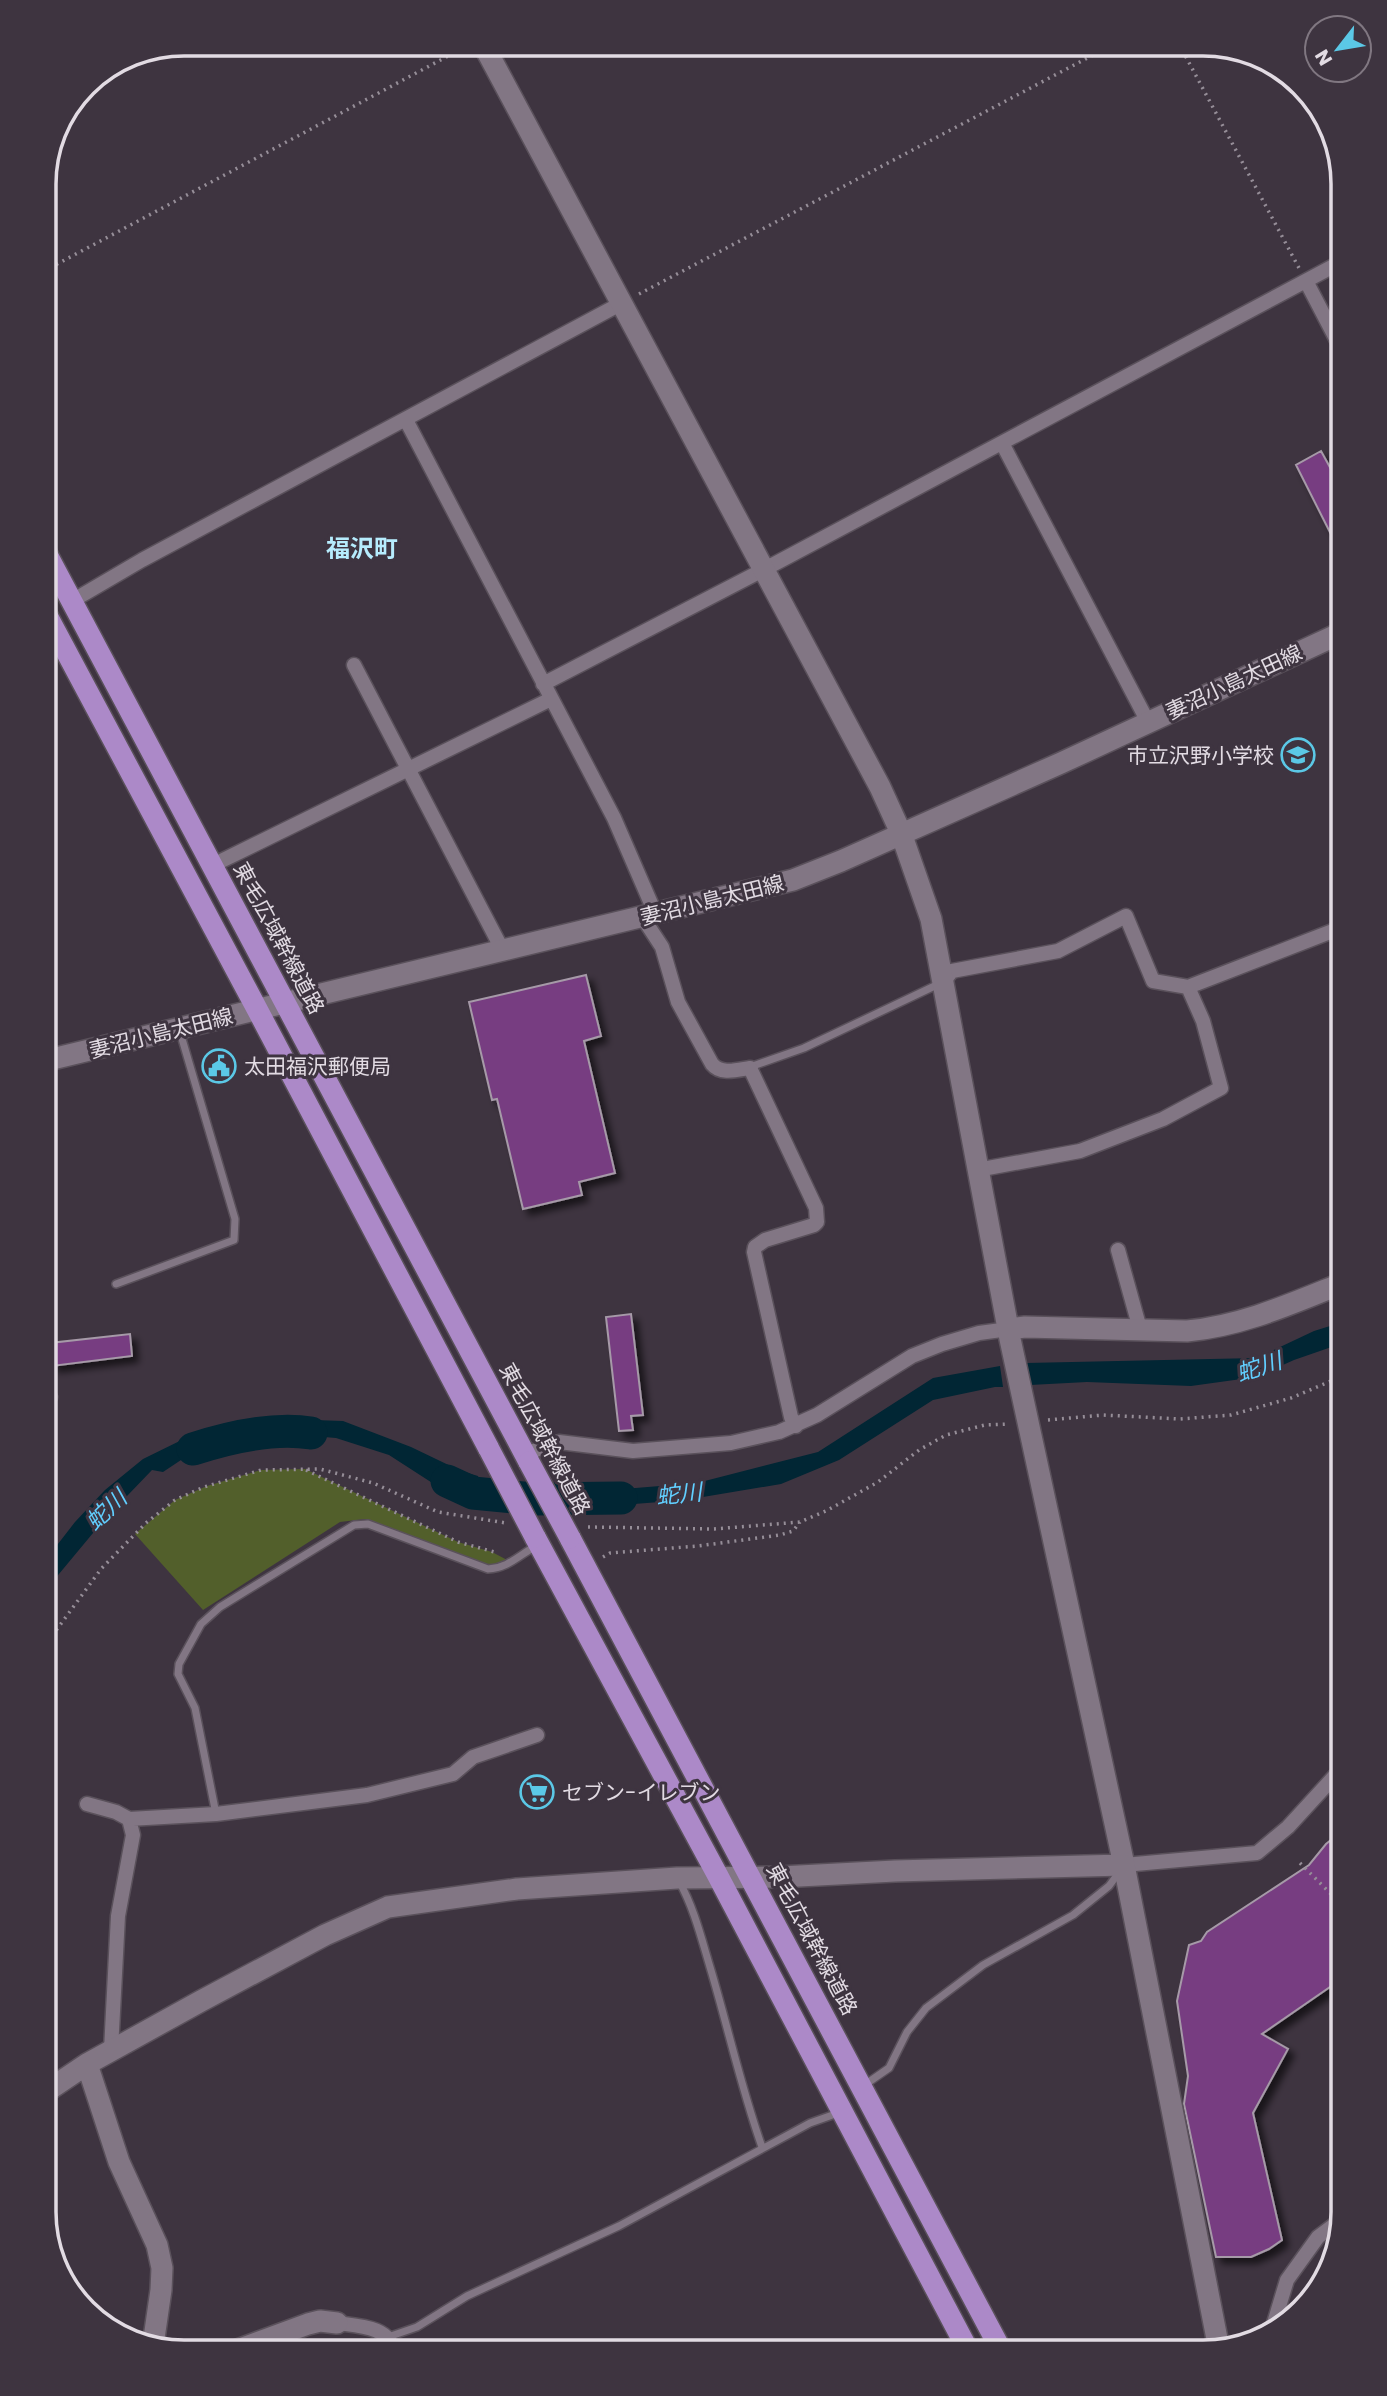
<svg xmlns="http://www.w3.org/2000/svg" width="1387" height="2396" font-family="Poppins,'Noto Sans JP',sans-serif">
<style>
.green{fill:#525f2b}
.water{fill:#012634}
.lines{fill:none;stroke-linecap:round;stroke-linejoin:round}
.river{stroke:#012634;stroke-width:33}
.building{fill:#773e81;stroke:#a69aa8;stroke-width:2;filter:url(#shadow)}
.lane-casing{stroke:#5a515b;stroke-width:10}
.street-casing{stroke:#5a515b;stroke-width:17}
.secondary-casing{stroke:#5a515b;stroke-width:24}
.highway-casing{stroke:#5a515b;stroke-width:24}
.path{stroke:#968e98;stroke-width:3.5;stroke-dasharray:2 5;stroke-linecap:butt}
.lane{stroke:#827684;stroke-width:7}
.street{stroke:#827684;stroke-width:14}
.secondary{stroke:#827684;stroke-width:21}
.highway{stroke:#ac89c8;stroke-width:21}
.highway-bridge-casing{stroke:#5a515b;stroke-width:24;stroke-linecap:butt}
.highway-bridge{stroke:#ac89c8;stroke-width:21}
.labels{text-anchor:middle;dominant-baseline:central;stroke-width:6;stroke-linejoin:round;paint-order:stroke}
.street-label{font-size:21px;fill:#e2dbe3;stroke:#3e3440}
.poi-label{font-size:21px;fill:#e2dbe3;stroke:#3e3440;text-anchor:start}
.water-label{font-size:23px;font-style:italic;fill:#61cfff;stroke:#3e3440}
.quarter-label{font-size:24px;font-weight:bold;fill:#b6ecfd;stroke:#3e3440}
.rim{fill:none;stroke:#e2dbe3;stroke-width:3.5}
</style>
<defs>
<filter id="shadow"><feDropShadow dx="6" dy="6" stdDeviation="3.5" flood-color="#0009"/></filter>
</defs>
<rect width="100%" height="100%" fill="#3e3440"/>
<path class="green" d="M305 1469 458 1542 492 1552 511 1562 488 1569 365 1519 340 1522 203 1610 135 1534 175 1500 207 1486 261 1470Z"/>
<path class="water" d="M1343 1322V1343L1294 1360 1256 1377 1191 1386 1087 1382 1030 1385 1026 1363 1257 1358 1314 1331Z
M1000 1366 1003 1387H995L933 1400 839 1460 781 1484 685 1500 583 1508 574 1493 697 1483 818 1452 933 1378Z
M255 1418 343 1421 411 1447 461 1471 478 1476 494 1508 437 1486 389 1455 336 1438 275 1433 230 1437 190 1454 163 1472 152 1470 103 1521 44 1592V1562L75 1522 105 1490 143 1459 198 1432Z"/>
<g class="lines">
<path class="river" d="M193 1449C230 1437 272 1427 311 1433
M447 1481 473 1493 533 1499 621 1498"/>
</g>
<path class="building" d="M1321 451 1343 491V558L1296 465Z
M586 975 601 1036 584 1041 615 1173 579 1182 582 1195 523 1209 497 1099 492 1100 469 1002Z
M631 1314 643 1415 631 1416 633 1430 619 1431 606 1317Z
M130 1334 132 1356 52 1366 50 1343Z
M1343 1830V1978L1262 2034 1288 2049 1253 2113 1282 2240 1269 2249 1251 2257H1216L1184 2104 1188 2076 1177 2001 1189 1945 1201 1941 1207 1932 1309 1865 1326 1844Z"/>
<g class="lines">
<defs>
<path id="lane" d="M750 1067 804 1048 941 983
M116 1284 234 1240 235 1219 180 1032
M216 1814 195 1708 178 1674 179 1664 201 1624 220 1607 354 1525 368 1524 488 1569C509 1568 520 1554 538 1545
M679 1881C694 1908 701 1937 710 1967 728 2027 741 2088 762 2147
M863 2086 889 2068 907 2032 926 2008 983 1965 1073 1915 1109 1886 1120 1871
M388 2337 417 2327 467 2296 619 2226 810 2123 841 2112"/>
<path id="street" d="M1306 281 1343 352
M406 420 614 818 656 915
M1002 443 1148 722
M72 601 142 560 622 303
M354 665 503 951
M543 684 763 570 1343 261
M213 865 551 699
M643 918 662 947 678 1002 712 1064C721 1075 737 1070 750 1068L816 1208 817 1222 814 1225 765 1240 755 1247 754 1252 791 1417 796 1426
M943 982 952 971 1058 951 1126 916 1153 981 1188 987 1343 927
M977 1170 1080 1151 1163 1119 1221 1088 1203 1021 1188 987
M1118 1250 1140 1329
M44 1398 50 1397
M525 1454 559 1442 633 1451 731 1443 779 1432 817 1415 912 1356 942 1344 979 1333 1009 1329
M87 1804 116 1812 129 1819 216 1814 367 1795 453 1774 473 1757 537 1735
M1124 1865 1257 1853 1288 1827 1343 1767
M111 2050 118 1916 133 1835 129 1819
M337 2323C357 2326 391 2326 393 2352
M1271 2333 1287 2280 1318 2237 1342 2219"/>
<path id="secondary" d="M483 44 880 787 901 833 931 919 1010 1339 1124 1865 1219 2349
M44 1061 793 880 841 861 1061 763 1343 632
M1009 1329 1025 1327 1187 1331C1242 1326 1293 1303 1343 1283
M87 2064 119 2162 157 2245 162 2268 161 2290 153 2345
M44 2093 87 2064 201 2001 325 1935 388 1907 517 1889 677 1878 780 1877 895 1871 1124 1865
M232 2352 308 2324 320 2321 337 2323"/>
<path id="highway" d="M44 549 529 1462
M44 610 257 1009 489 1449
M535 1537 718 1876 969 2352
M570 1538 1002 2352"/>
</defs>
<use href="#lane" class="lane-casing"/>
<use href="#street" class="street-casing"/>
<use href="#secondary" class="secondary-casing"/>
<use href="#highway" class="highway-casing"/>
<path class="path" d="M1179 44 1299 268
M44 271 465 47
M639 294 1114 44
M1048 1420 1103 1415 1180 1419 1231 1415 1291 1398 1343 1376
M306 1470 458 1542 498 1553
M588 1527 714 1529 800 1522 826 1511 878 1482 919 1450 946 1435 985 1425 1009 1424
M603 1557 610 1553 698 1546 780 1535 793 1531 800 1522
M44 1647 101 1569 146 1523 175 1500 204 1487 261 1470 320 1469 373 1483 438 1512 506 1523
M1300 1863 1333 1896 1343 1910"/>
<use href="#lane" class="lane"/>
<use href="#street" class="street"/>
<use href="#secondary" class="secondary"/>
<use href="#highway" class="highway"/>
<defs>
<path id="highway-bridge" d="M489 1449 535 1537
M529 1462 570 1538"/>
</defs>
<use href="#highway-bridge" class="highway-bridge-casing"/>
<use href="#highway-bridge" class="highway-bridge"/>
</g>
<defs>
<symbol id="school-ring" viewBox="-11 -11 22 22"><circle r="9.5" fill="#3e3440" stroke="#5bc8e6" stroke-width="1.5"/><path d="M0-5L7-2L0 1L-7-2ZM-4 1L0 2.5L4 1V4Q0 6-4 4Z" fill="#5bc8e6"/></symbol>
<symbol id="civic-ring" viewBox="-11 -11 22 22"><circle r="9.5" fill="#3e3440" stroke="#5bc8e6" stroke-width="1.5"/><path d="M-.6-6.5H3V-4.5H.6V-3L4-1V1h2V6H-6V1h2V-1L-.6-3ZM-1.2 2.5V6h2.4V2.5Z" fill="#5bc8e6"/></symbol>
<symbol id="supermarket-ring" viewBox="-11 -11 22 22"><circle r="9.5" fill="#3e3440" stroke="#5bc8e6" stroke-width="1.5"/><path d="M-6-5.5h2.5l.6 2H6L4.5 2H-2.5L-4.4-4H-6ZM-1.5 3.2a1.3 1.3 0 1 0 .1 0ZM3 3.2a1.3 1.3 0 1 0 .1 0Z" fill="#5bc8e6"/></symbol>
</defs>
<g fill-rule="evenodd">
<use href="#school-ring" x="1279" y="736" width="38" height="38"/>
<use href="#civic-ring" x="200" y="1047" width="38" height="38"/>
<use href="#supermarket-ring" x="518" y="1773" width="38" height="38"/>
</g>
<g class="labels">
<g class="street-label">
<text transform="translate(1234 682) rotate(-25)">妻沼小島太田線</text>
<text transform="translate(712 900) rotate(-14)">妻沼小島太田線</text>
<text transform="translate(279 938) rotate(62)">東毛広域幹線道路</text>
<text transform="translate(161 1033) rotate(-14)">妻沼小島太田線</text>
<text transform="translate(545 1439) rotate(62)">東毛広域幹線道路</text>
<text transform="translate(812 1939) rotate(62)">東毛広域幹線道路</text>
</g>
<g class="poi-label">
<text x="1274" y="755" text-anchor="end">市立沢野小学校</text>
<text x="244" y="1066">太田福沢郵便局</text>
<text x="562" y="1792">セブン-イレブン</text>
</g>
<g class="water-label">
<text transform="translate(1259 1367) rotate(-18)">蛇川</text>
<text transform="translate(679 1494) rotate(-6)">蛇川</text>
<text transform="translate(106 1510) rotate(-43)">蛇川</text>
</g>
<g class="quarter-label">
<text x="362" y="548">福沢町</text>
</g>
</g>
<path d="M0 0H1387V2396H0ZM184 56H1203A128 128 0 0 1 1331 184V2212A128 128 0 0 1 1203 2340H184A128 128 0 0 1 56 2212V184A128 128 0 0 1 184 56Z" fill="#3e3440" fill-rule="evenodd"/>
<path class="rim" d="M184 56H1203A128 128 0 0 1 1331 184V2212A128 128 0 0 1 1203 2340H184A128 128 0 0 1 56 2212V184A128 128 0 0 1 184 56Z"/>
<g transform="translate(1338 49) rotate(239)"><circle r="33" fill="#3e3440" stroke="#807781" stroke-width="2"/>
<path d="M0-5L12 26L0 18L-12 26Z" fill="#5bc8e6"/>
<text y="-10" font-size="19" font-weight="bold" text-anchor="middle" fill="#e2dbe3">N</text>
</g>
</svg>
